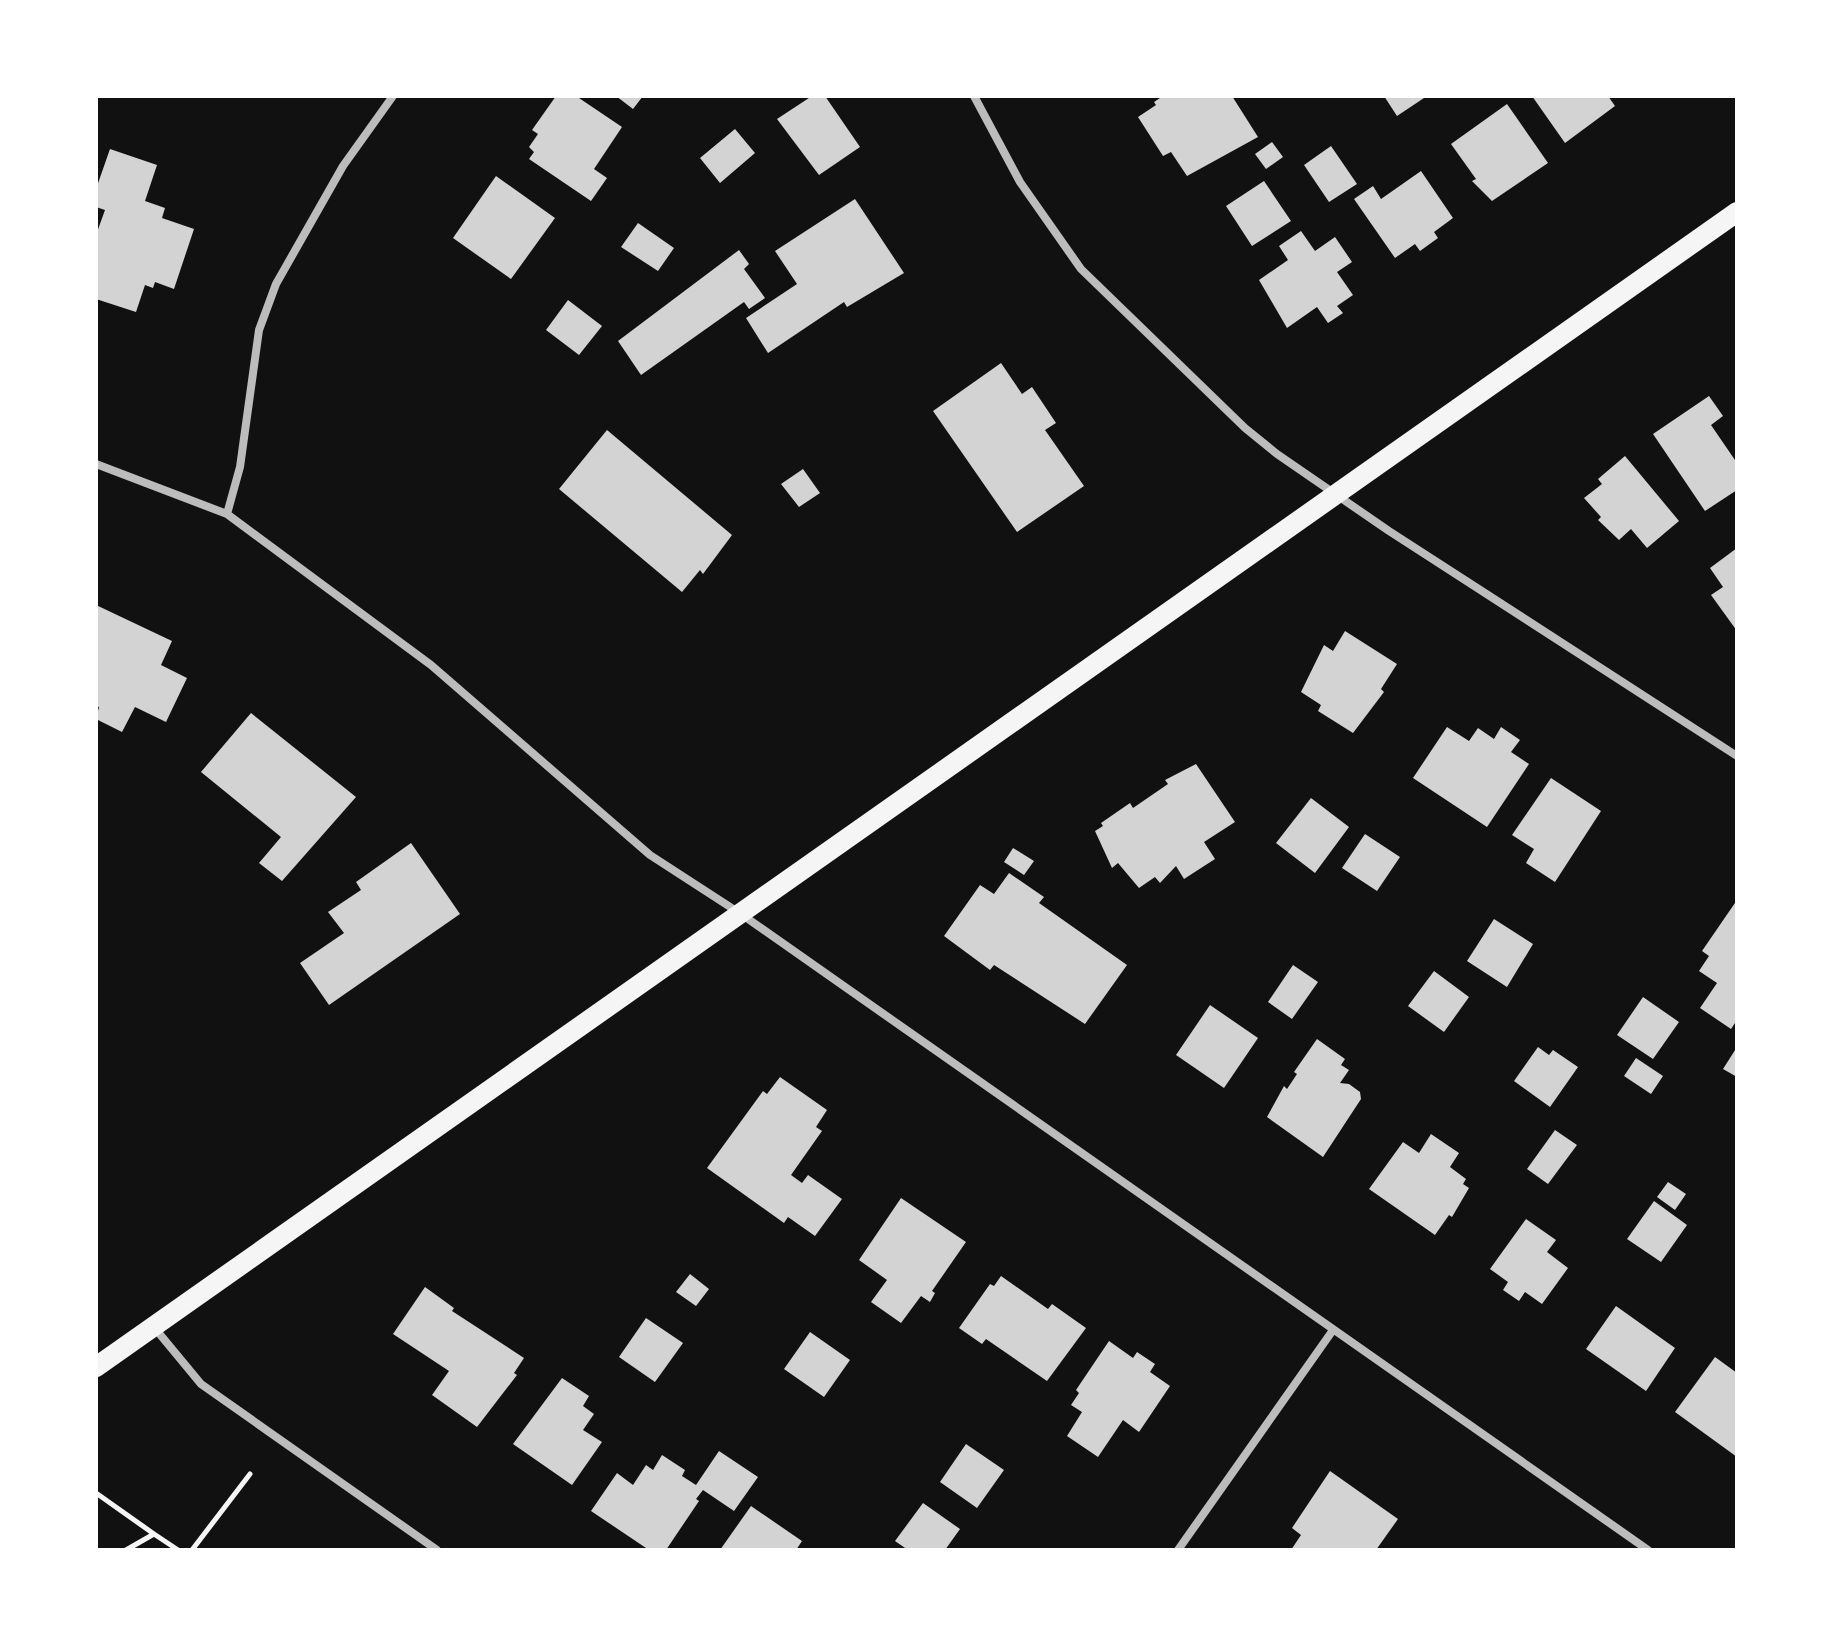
<svg xmlns="http://www.w3.org/2000/svg" width="1833" height="1646" font-family="'Public Sans',sans-serif">
<style>
.building{fill:#d3d3d3}
.lines{fill:none;stroke-linecap:round;stroke-linejoin:round}
.path{stroke:#f5f5f5;stroke-width:5}
.minor{stroke:#bcbcbc;stroke-width:8}
.primary{stroke:#f5f5f5;stroke-width:20}
</style>
<rect width="100%" height="100%" fill="#111"/>
<path class="building" d="M556 96H576L622 127 594 169 607 178 591 201 529 159 534 152 529 147 538 134 532 130Z
M616 96H643L633 109Z
M812 96H825L860 147 819 175 777 119Z
M1163 96H1232L1258 137 1187 176 1171 152 1163 156 1138 117 1156 105 1154 102Z
M1384 96H1427L1397 116Z
M1532 96H1608L1615 106 1565 143Z
M1507 104 1548 163 1492 201 1472 181 1476 179 1451 144Z
M735 129 755 153 720 183 700 158Z
M1272 142 1283 157 1266 169 1255 154Z
M1331 146 1357 184 1329 202 1304 165Z
M110 149 157 165 145 201 165 208 162 218 194 229 174 289 155 282 153 288 145 285 136 312 96 299V235L105 210 96 207V189Z
M1421 171 1453 218 1434 232 1438 238 1420 251 1415 244 1395 258 1354 199 1373 186 1381 199Z
M496 176 555 218 511 279 453 238Z
M1264 181 1291 221 1252 246 1226 206Z
M855 199 904 273 847 307 844 302 768 353 746 318 797 284 775 251Z
M638 223 674 248 658 271 621 247Z
M1301 231 1315 251 1335 237 1352 262 1337 272 1353 295 1337 306 1343 313 1328 323 1317 307 1287 328 1259 280 1288 260 1279 246Z
M739 250 749 264 744 269 765 298 749 309 744 302 641 375 618 341Z
M568 300 602 326 579 355 546 330Z
M1001 363 1022 394 1032 387 1056 423 1045 430 1084 486 1017 532 933 411Z
M1709 396 1723 416 1711 425 1737 463V490L1705 511 1653 434Z
M607 430 732 535 703 574 700 570 682 592 559 489Z
M1625 456 1679 521 1647 548 1631 529 1619 540 1598 520 1601 517 1584 498 1602 484 1598 479Z
M803 469 820 493 799 507 781 484Z
M1737 548V631L1711 595 1723 587 1710 568Z
M96 605 172 641 161 665 187 678 166 722 135 707 122 732 96 719 99 707 96 706Z
M1345 631 1397 664 1381 689 1384 692 1353 733 1318 711 1321 705 1301 692 1324 645 1333 651Z
M251 713 356 797 282 881 259 863 281 837 201 772Z
M1447 727 1469 741 1478 728 1494 739 1501 727 1520 740 1511 752 1529 764 1487 827 1413 778Z
M1196 764 1235 822 1204 842 1215 859 1184 879 1176 866 1160 883 1155 877 1139 888 1118 863 1112 868 1095 831 1103 826 1101 823 1130 803 1133 808 1168 784 1165 780Z
M1551 778 1601 811 1555 882 1526 863 1534 849 1512 835Z
M1311 798 1349 827 1315 873 1276 843Z
M1365 834 1400 857 1377 891 1342 868Z
M411 843 460 914 329 1005 300 963 344 933 328 912 361 890 356 882Z
M1013 848 1034 861 1024 875 1004 862Z
M1009 873 1044 897 1039 903 1127 965 1085 1024 994 965 990 970 944 936 980 885 994 894Z
M1737 900V1020L1731 1029 1700 1008 1717 983 1699 971 1709 956 1702 951Z
M1494 919 1533 944 1507 987 1467 961Z
M1293 965 1318 982 1292 1019 1268 1002Z
M1434 971 1469 997 1444 1032 1408 1006Z
M1643 997 1679 1022 1653 1059 1617 1035Z
M1210 1005 1258 1038 1224 1088 1176 1055Z
M1317 1039 1345 1059 1341 1065 1349 1070 1340 1083 1349 1084 1360 1092 1361 1099 1323 1157 1267 1117 1284 1086 1287 1089 1297 1074 1294 1072Z
M1538 1047 1549 1055 1553 1050 1578 1067 1550 1107 1514 1081Z
M1737 1047V1077L1723 1069Z
M1636 1058 1663 1076 1651 1094 1624 1076Z
M780 1077 827 1110 816 1127 822 1131 791 1175 802 1183 808 1175 842 1199 815 1236 788 1217 784 1223 707 1168 763 1091 767 1094Z
M1555 1130 1577 1145 1548 1184 1527 1169Z
M1431 1134 1459 1153 1450 1167 1466 1179 1463 1184 1469 1188 1452 1217 1449 1215 1435 1235 1369 1189 1403 1142 1419 1153Z
M1668 1182 1686 1194 1675 1210 1657 1197Z
M901 1198 966 1242 932 1291 935 1293 930 1302 921 1296 901 1323 871 1302 887 1280 859 1260Z
M1654 1201 1687 1225 1661 1262 1627 1239Z
M1526 1219 1556 1240 1547 1252 1568 1268 1542 1304 1525 1292 1519 1301 1503 1290 1508 1282 1490 1269Z
M690 1274 709 1289 696 1306 676 1292Z
M1001 1276 1048 1309 1052 1304 1086 1328 1047 1381 986 1339 982 1344 959 1328 990 1284 994 1286Z
M425 1287 454 1308 452 1311 524 1358 514 1373 517 1375 477 1427 432 1395 449 1371 393 1334Z
M1616 1306 1675 1348 1646 1391 1586 1349Z
M646 1318 683 1343 655 1382 619 1357Z
M810 1332 850 1360 824 1397 784 1369Z
M1109 1341 1133 1358 1137 1352 1155 1364 1150 1372 1170 1386 1139 1432 1123 1420 1098 1457 1067 1436 1082 1412 1071 1405 1079 1393 1076 1390Z
M1715 1357 1737 1373V1457L1675 1412Z
M562 1378 589 1396 583 1406 594 1414 583 1430 602 1442 572 1485 513 1444Z
M966 1444 1004 1470 977 1508 940 1482Z
M719 1451 758 1477 734 1511 703 1490 696 1499 699 1501 666 1550H649L591 1511 617 1473 633 1485 646 1465 653 1470 662 1455 685 1470 682 1476 696 1485Z
M1330 1471 1398 1519 1376 1550H1291L1301 1535 1292 1528Z
M923 1503 960 1529 945 1550H908L895 1541Z
M751 1506 802 1541 796 1550H720Z"/>
<g class="lines">
<path class="path" d="M96 1493 154 1534
M126 1550 154 1534 178 1550
M192 1550 250 1474"/>
<path class="minor" d="M974 96 1020 182 1081 269 1245 428 1277 454 1389 531 1737 756
M96 464 227 514 431 665 650 855 741 914 1648 1550
M227 514 240 467 259 330 276 284 343 166 393 96
M153 1326 201 1384 437 1550
M1178 1550 1333 1330"/>
<path class="primary" d="M96 1367 1737 212"/>
</g>
<rect width="1833" height="1646" fill="none" stroke="#ffffff" stroke-width="196"/>
</svg>
